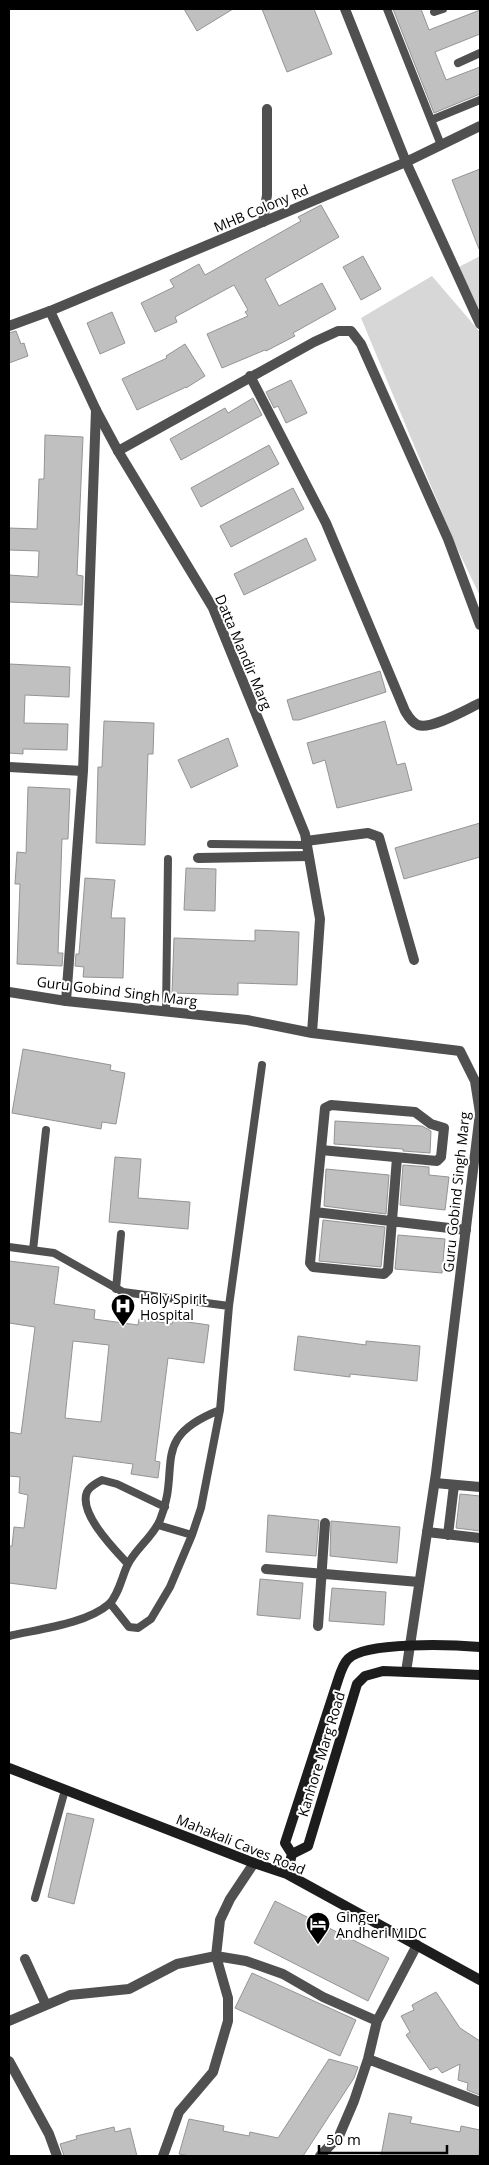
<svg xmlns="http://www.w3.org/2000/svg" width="489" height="2165" font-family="'Open Sans',sans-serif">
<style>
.green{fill:#d7d7d7}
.building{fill:#c0c0c0;stroke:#949494;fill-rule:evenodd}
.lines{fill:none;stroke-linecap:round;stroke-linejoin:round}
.service{stroke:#505050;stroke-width:8}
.minor{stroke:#505050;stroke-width:10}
.tertiary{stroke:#505050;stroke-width:10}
.secondary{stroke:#1d1d1d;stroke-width:10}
.labels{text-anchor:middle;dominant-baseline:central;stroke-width:4;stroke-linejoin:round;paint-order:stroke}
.street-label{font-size:14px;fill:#000;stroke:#fff}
.poi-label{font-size:14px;fill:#000;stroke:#fff;text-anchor:start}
</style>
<rect width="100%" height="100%" fill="#fff"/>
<path class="green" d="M480 256V324L455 269Z
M432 276 480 332V596L456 546 361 318Z"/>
<path class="building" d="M184 9H233L197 31Z
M262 9H314L332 54 287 72Z
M393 9H421L429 30 480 10V34L435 52 446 80 480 67V94L434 113Z
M480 169V249H479L452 180Z
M321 205 339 237 265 279 279 306 322 283 336 309 293 333 295 336 266 351 265 350 222 368 207 334 248 316 245 312 248 310 234 285 175 317 177 322 155 332 141 303 174 287 170 280 199 264 205 275 301 221 298 217Z
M363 256 381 289 361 300 343 267Z
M112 312 125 343 100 354 87 323Z
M16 331 21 344 24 343 28 356 9 363V333Z
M185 344 205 376 186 388V387L137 410 122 379 167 358 166 356Z
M291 380 307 413 286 423 278 406 274 408 266 392Z
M253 398 262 415 181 460 170 439 225 408 228 413Z
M45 435 83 437 77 575 83 576 82 605 9 602V575L38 577 39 551 9 550V528L37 529 39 479H44Z
M269 445 279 464 201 507 191 488Z
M293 488 304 509 231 547 220 526Z
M306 538 316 560 244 595 234 574Z
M9 664 70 667 69 697 25 695 24 723 68 724 67 750 23 749V754L9 753Z
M380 671 386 692 299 720H293L287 700Z
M104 721 154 723 153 754H148L145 845 96 843 98 767H102Z
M385 721 397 765 405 763 412 790 337 808 325 760 313 764 307 743Z
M228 738 238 766 191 788 178 760Z
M28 787 70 789 68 839H62L58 953H63L62 966 17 964 20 884H15L17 852 26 853Z
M480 823V857L404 879 395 848Z
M186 868 216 869 215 911 184 910Z
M85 878 115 880 111 918H125L123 978 83 977 84 967 75 966 76 954H79Z
M255 930 299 932 297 985 238 983V995L172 993 174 938 255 941Z
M23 1049 111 1065 110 1070 125 1073 116 1124 102 1122 101 1129 12 1113Z
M335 1121 422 1126 431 1131 430 1153 403 1151V1149L334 1144Z
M115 1157 141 1159 138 1198 190 1202 188 1229 109 1222Z
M403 1165 429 1167V1175L449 1177 445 1210 400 1205Z
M326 1169 389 1175 386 1214 324 1206Z
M323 1220 385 1227 381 1267 319 1261Z
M398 1235 445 1239 442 1273 395 1269Z
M9 1261 59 1267 54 1304 95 1310 94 1319 138 1325 139 1319 172 1324 173 1320 209 1325 204 1363 168 1358 155 1461 160 1462 158 1478 131 1474 133 1464 73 1456 56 1589 9 1583V1546H12L14 1527 24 1528 28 1495 19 1493 20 1477 9 1476V1432L21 1434 35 1327 9 1323ZM73 1341 109 1345 101 1422 65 1418Z
M298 1336 366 1345V1341L420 1346 417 1381 350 1374V1377L294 1370Z
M460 1494 480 1496V1531L456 1528Z
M268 1515 319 1520 316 1556 266 1552Z
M331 1521 400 1527 397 1563 330 1556Z
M260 1579 303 1583 300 1619 257 1615Z
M332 1588 386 1592 384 1625 329 1621Z
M67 1813 94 1819 74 1904 48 1897Z
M275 1901 389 1958 368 2001 254 1943Z
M252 1973 356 2020 340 2056 235 2008Z
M436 1992 460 2028 480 2041V2095L467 2090 468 2083 458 2080 460 2064 442 2073 437 2067 430 2070 406 2035 410 2032 401 2016 414 2010 412 2005Z
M329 2059 358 2067 354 2078 303 2156H190L179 2154 189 2119 224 2126 223 2131 249 2136 250 2132 278 2138Z
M389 2113 412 2117 410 2123 460 2132 461 2126 480 2130 479 2156H381Z
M114 2127 115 2132 130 2128 137 2156H64L60 2144 77 2139 76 2136Z"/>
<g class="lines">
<path class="service" d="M387 9 441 145
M434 12 443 9
M458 63 480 53
M431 120 480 100
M211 844 306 845
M166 1011 168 859
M9 1247 54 1253 123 1292 229 1306
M33 1250 46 1130
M116 1289 121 1234
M192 1535 201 1508 220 1410
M128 1564C115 1550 78 1513 87 1492 90 1486 97 1483 102 1480L117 1484 165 1507
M110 1603 129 1627 138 1628 151 1619 170 1587 192 1535 158 1525
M9 1636C39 1629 86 1624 109 1604 118 1596 122 1577 127 1566 135 1549 153 1537 160 1520 182 1467 148 1438 220 1410L229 1306 262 1065
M35 1898 65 1790"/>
<path class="minor" d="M406 162 480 324
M263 222 267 195V109
M9 326 50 311
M250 376 326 523 405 711C408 716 411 722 418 725 431 730 467 709 480 703
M118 451 314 342 338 331H351L361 344 448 539 480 625
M9 767 83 771
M306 841 368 833 379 837 414 960
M198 858 308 856
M66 1001 83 771 96 410
M321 1150 437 1161 441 1157 444 1128 431 1124 415 1112 331 1105 325 1108 310 1263 313 1267 384 1274 388 1270 397 1158
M315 1212 466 1230
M435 1483 480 1487
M427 1532 480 1538
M448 1535 454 1485
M266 1569 419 1582
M318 1626 325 1523
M25 1959 46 2005
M9 2021 70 1995 129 1989 177 1964 216 1956 246 1961 283 1974 323 1997 377 2021
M368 2059 480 2102
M9 2061 49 2134 57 2156
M163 2156 179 2112 213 2072 228 2021V1998L216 1956 220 1920 230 1899 254 1863
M320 2156 339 2136 354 2101 368 2059 377 2021 417 1945"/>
<path class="tertiary" d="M345 9 406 162
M9 992 66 1001 247 1020 312 1033 460 1051 475 1081 480 1113 436 1473 406 1672
M312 1033 320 919 305 834 213 608 118 451 96 410 50 311 406 162 480 126"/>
<path class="secondary" d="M9 1768 254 1863 287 1874 480 1980
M292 1854 285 1843 338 1680C340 1674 343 1664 348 1659 365 1641 455 1645 480 1647
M292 1854 308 1846 357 1684 365 1676 383 1671 480 1675
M287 1874 292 1854"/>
</g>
<defs>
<symbol id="hospital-pin" viewBox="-11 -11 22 30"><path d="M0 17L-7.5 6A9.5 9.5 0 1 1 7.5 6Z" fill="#000" stroke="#fff"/><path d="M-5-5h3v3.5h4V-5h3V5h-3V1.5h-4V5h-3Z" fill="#fff"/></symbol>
<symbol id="hotel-pin" viewBox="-11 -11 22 30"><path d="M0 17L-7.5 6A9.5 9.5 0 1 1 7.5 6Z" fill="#000" stroke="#fff"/><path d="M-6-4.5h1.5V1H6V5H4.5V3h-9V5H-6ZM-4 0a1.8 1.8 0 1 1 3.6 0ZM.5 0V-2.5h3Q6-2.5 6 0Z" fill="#fff"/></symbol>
</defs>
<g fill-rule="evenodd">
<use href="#hospital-pin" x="109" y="1292" width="28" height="38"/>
<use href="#hotel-pin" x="304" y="1910" width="28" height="38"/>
</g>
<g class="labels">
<g class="street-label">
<text transform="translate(261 208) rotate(-23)">MHB Colony Rd</text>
<text transform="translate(244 652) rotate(67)">Datta Mandir Marg</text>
<text transform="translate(117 991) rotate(7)">Guru Gobind Singh Marg</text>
<text transform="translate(456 1192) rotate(-84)">Guru Gobind Singh Marg</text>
<text transform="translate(321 1754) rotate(-73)">Kanhore Marg Road</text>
<text transform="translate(241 1844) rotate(22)">Mahakali Caves Road</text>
</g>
<g class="poi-label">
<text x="140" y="1298">Holy Spirit<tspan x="140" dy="16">Hospital</tspan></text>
<text x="336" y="1916">Ginger<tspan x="336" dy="16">Andheri MIDC</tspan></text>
</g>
</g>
<rect width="489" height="2165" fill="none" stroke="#000000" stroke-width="20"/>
<path d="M319 2145v8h128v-8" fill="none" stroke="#000000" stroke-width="2.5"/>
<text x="326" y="2145" font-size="15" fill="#000000" stroke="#ffffff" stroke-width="4" paint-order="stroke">50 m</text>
</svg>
